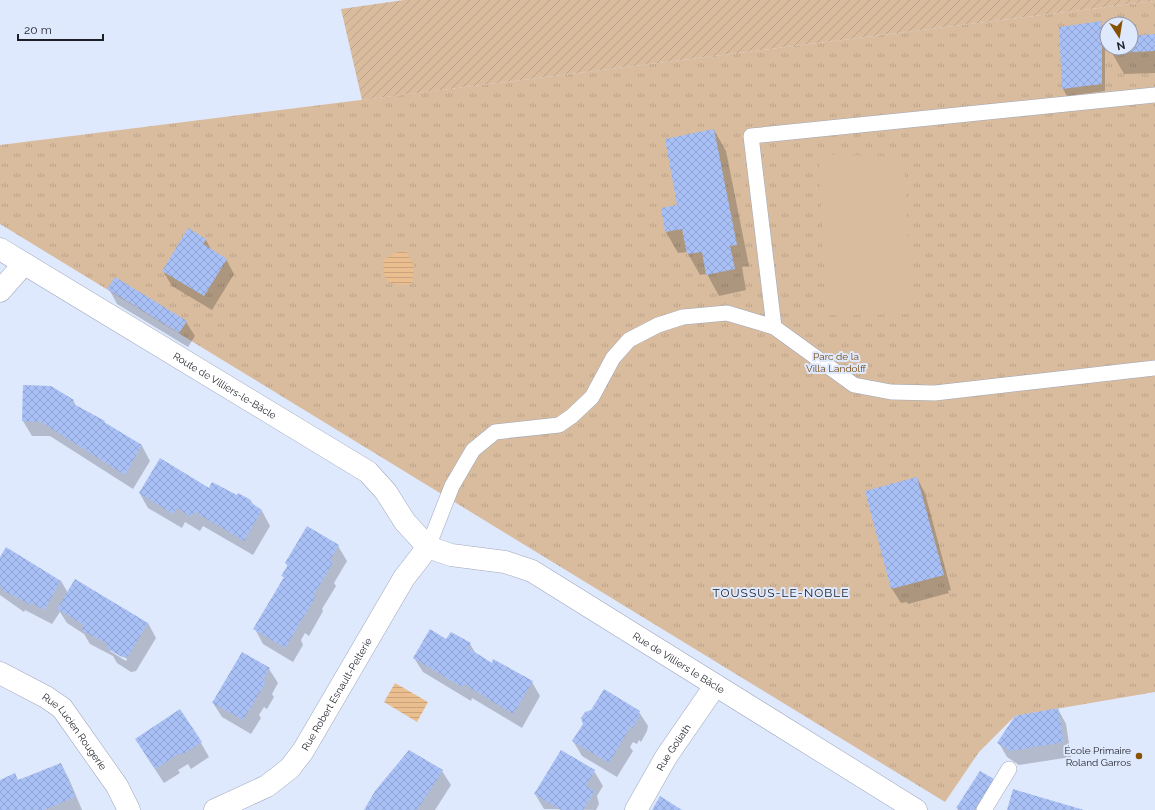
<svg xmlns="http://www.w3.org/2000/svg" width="1155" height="810" font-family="Raleway,sans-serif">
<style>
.grass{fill:url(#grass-tufts);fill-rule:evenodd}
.garden{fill:url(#garden-furrows)}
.pitch{fill:#d9bc9e}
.water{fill:url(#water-rules)}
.shadow{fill:#0003;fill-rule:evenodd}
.building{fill:url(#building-cross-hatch)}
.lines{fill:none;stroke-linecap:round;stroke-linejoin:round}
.service-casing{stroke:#9ea7bb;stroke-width:16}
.minor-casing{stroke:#9ea7bb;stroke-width:23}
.service{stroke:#fff;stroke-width:15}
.minor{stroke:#fff;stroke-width:22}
.poi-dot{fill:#875200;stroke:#dfe9fe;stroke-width:1.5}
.labels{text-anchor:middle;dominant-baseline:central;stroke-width:4;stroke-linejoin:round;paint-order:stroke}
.park-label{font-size:10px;fill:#744a13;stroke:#dfe9fe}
.street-label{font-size:10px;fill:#1c1f26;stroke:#dfe9fe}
.poi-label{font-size:10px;fill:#1c1f26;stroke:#dfe9fe;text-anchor:end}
.quarter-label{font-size:12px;letter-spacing:1px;fill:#1c1f26;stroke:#dfe9fe}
</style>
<defs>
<pattern id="grass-tufts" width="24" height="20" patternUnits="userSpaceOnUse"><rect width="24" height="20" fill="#d9bc9e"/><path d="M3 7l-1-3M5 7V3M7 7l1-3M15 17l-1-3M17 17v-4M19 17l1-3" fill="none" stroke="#baa188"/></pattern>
<pattern id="garden-furrows" width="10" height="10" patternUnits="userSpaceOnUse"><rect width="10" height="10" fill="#d9bc9e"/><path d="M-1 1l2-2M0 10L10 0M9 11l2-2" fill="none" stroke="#baa188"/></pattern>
<pattern id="water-rules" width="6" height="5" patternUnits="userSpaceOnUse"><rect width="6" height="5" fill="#ebbe8f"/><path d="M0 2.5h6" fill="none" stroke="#c9a37b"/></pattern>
<pattern id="building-cross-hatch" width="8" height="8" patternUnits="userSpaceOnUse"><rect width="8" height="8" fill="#a8c0f5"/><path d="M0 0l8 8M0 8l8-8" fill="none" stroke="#90a5d2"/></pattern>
</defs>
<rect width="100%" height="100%" fill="#dfe9fe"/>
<path class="grass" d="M1155 1V692L1015 716 979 752 945 802 0 224V145ZM1107 24H1131V48H1107Z"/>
<path class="garden" d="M404 0H1155V1L362 100 341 9Z"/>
<path class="pitch" d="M819 154 904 157 911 314 826 315Z"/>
<path class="water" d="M406 251 414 266 412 284C391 286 381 284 384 260L394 253Z
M395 683 428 702 417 722 384 702Z"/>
<path class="shadow" d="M1101 22 1105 30V91L1067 96 1063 89Z
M1155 35V73L1124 74 1112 53V48H1131V37Z
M714 130 726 151 749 266 742 267 746 290 719 296 707 274 700 275 687 252 678 253 666 232 662 209 678 206Z
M206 240 212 251 226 259 234 274 212 310 172 286 163 271Z
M109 289 186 322 195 336 188 347 117 304Z
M73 400 77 408 104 422 106 425 142 446 150 461 133 489 50 436H32L23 421Z
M917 478 925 493 951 590 948 591 949 593 908 604 907 602 901 603 892 589 866 492Z
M209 489 251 501 254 506 262 511 270 526 253 555 203 526 200 531 185 522 182 528 148 508 140 494Z
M338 546 347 561 334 583 336 586 322 609 323 611 309 636 305 633 301 640 303 645 293 662 263 644 255 629 285 579 283 576 288 567 286 563Z
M0 559 61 581 68 593 148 623 156 638 136 671 131 672 117 663 113 656 90 644 84 634 67 623 60 612 52 624 25 610 24 612 0 595ZM110 649 127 659 126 661 110 651Z
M446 640 470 644 476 654 492 664 532 682 540 696 522 728 472 698 471 701 423 672 414 658Z
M269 669 278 683 272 694 274 697 267 709 264 707 259 715 261 718 251 734 222 717 213 703Z
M1058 709 1066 724 1071 757 1019 765 1007 757 999 743Z
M639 712 648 726 647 731 641 742 639 740 637 744 633 742 630 747 633 751 617 777 582 756 573 741Z
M201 743 209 757 191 769 188 764 178 770 180 773 164 783 145 754Z
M561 751 594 771 603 786 597 796 599 804 596 810 544 809 535 794Z
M61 764 69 779 82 810H0V781H18Z
M442 771 451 785 435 810H365Z
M993 780 997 787 983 810H958L957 808Z"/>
<path class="building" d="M1102 21V84L1062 89 1059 27Z
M1155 34V51L1111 53V48H1131V36Z
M714 129 737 245 730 246 735 269 706 275 702 252 687 254 682 229 665 232 661 208 677 205 665 139Z
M188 228 206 239 203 244 227 259 204 296 162 271Z
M115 277 187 321 179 333 107 289Z
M23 385 51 386 74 400 72 403 105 421 104 422 142 445 125 475 41 422 22 421Z
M160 458 209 488 212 482 237 495 238 493 251 500 250 502 262 510 244 541 195 512 191 517 177 508 173 514 139 493Z
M917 477 944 575 891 589 865 491Z
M307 526 339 545 330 560 333 562 314 595 316 596 285 648 253 629 284 577 281 576 288 565 285 563Z
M6 547 61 581 44 610 32 603 31 605 2 590 3 588 0 586V557Z
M75 579 148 623 128 656 122 657 108 649 106 643 81 630 84 625 57 609Z
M430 629 446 639 451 632 471 643 468 648 481 656 492 663 493 659 533 681 513 714 464 684 462 687 413 658Z
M242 652 270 668 263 680 266 682 243 720 212 703Z
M604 689 640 711 638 714 640 715 633 728 631 726 609 763 572 741 583 724 581 718 585 712 591 710Z
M1058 708 1064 742 1010 751 997 743 1015 716Z
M180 709 202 742 182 755 180 753 155 769 135 739Z
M409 750 443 770 417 810H364L375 791Z
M561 750 595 770 586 786 595 791 583 810H561L534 794Z
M61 763 75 797 44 810H0V780L15 773 18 780Z
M980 771 994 779 974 810H960L956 808Z
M1013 789 1084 810H1007Z
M660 796 682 810H652Z"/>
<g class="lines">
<defs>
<path id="service" d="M1155 95 751 136 774 327 854 385 891 392 935 393 1155 368
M428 547 452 486 473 450 495 432 559 425 572 416 592 397 613 358 629 340 658 325 683 317 727 313 774 327
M984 810 1009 769"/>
<g id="minor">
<path id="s1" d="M0 249 368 472 386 492 405 522 428 547 451 555 505 562 532 571 916 810"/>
<path d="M0 291 24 264"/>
<path id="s2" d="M0 673 46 697 62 708 117 786 129 810"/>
<path id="s3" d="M215 810 267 786 290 768 303 751 404 578 428 547"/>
<path id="s4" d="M636 810 666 757 715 686"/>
</g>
</defs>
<use href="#service" class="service-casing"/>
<use href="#minor" class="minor-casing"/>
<use href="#service" class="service"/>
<use href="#minor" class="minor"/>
</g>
<circle class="poi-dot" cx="1139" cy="756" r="4"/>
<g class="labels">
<g class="park-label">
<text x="836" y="356">Parc de la<tspan x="836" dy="12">Villa Landolff</tspan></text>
</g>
<g class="street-label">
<text stroke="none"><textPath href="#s1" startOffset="263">Route de Villiers-le-Bâcle</textPath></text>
<text stroke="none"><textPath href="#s1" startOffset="807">Rue de Villiers le Bâcle</textPath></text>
<text stroke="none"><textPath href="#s3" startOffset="174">Rue Robert Esnault-Pelterie</textPath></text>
<text stroke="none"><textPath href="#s2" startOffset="97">Rue Lucien Rougerie</textPath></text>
<text stroke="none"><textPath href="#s4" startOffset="73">Rue Goliath</textPath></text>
</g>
<g class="poi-label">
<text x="1131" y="750">École Primaire<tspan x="1131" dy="12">Roland Garros</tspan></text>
</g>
<g class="quarter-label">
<text x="781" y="593">TOUSSUS-LE-NOBLE</text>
</g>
</g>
<g transform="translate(1119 36) rotate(168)"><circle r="19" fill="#dfe9fe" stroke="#9198a8"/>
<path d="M0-3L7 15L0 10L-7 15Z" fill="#875200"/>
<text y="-6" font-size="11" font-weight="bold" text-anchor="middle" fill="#1c1f26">N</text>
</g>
<path d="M18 34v6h85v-6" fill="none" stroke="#1c1f26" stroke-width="2"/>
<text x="24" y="34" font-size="12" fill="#1c1f26" stroke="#dfe9fe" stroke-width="3" paint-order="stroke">20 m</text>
</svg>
